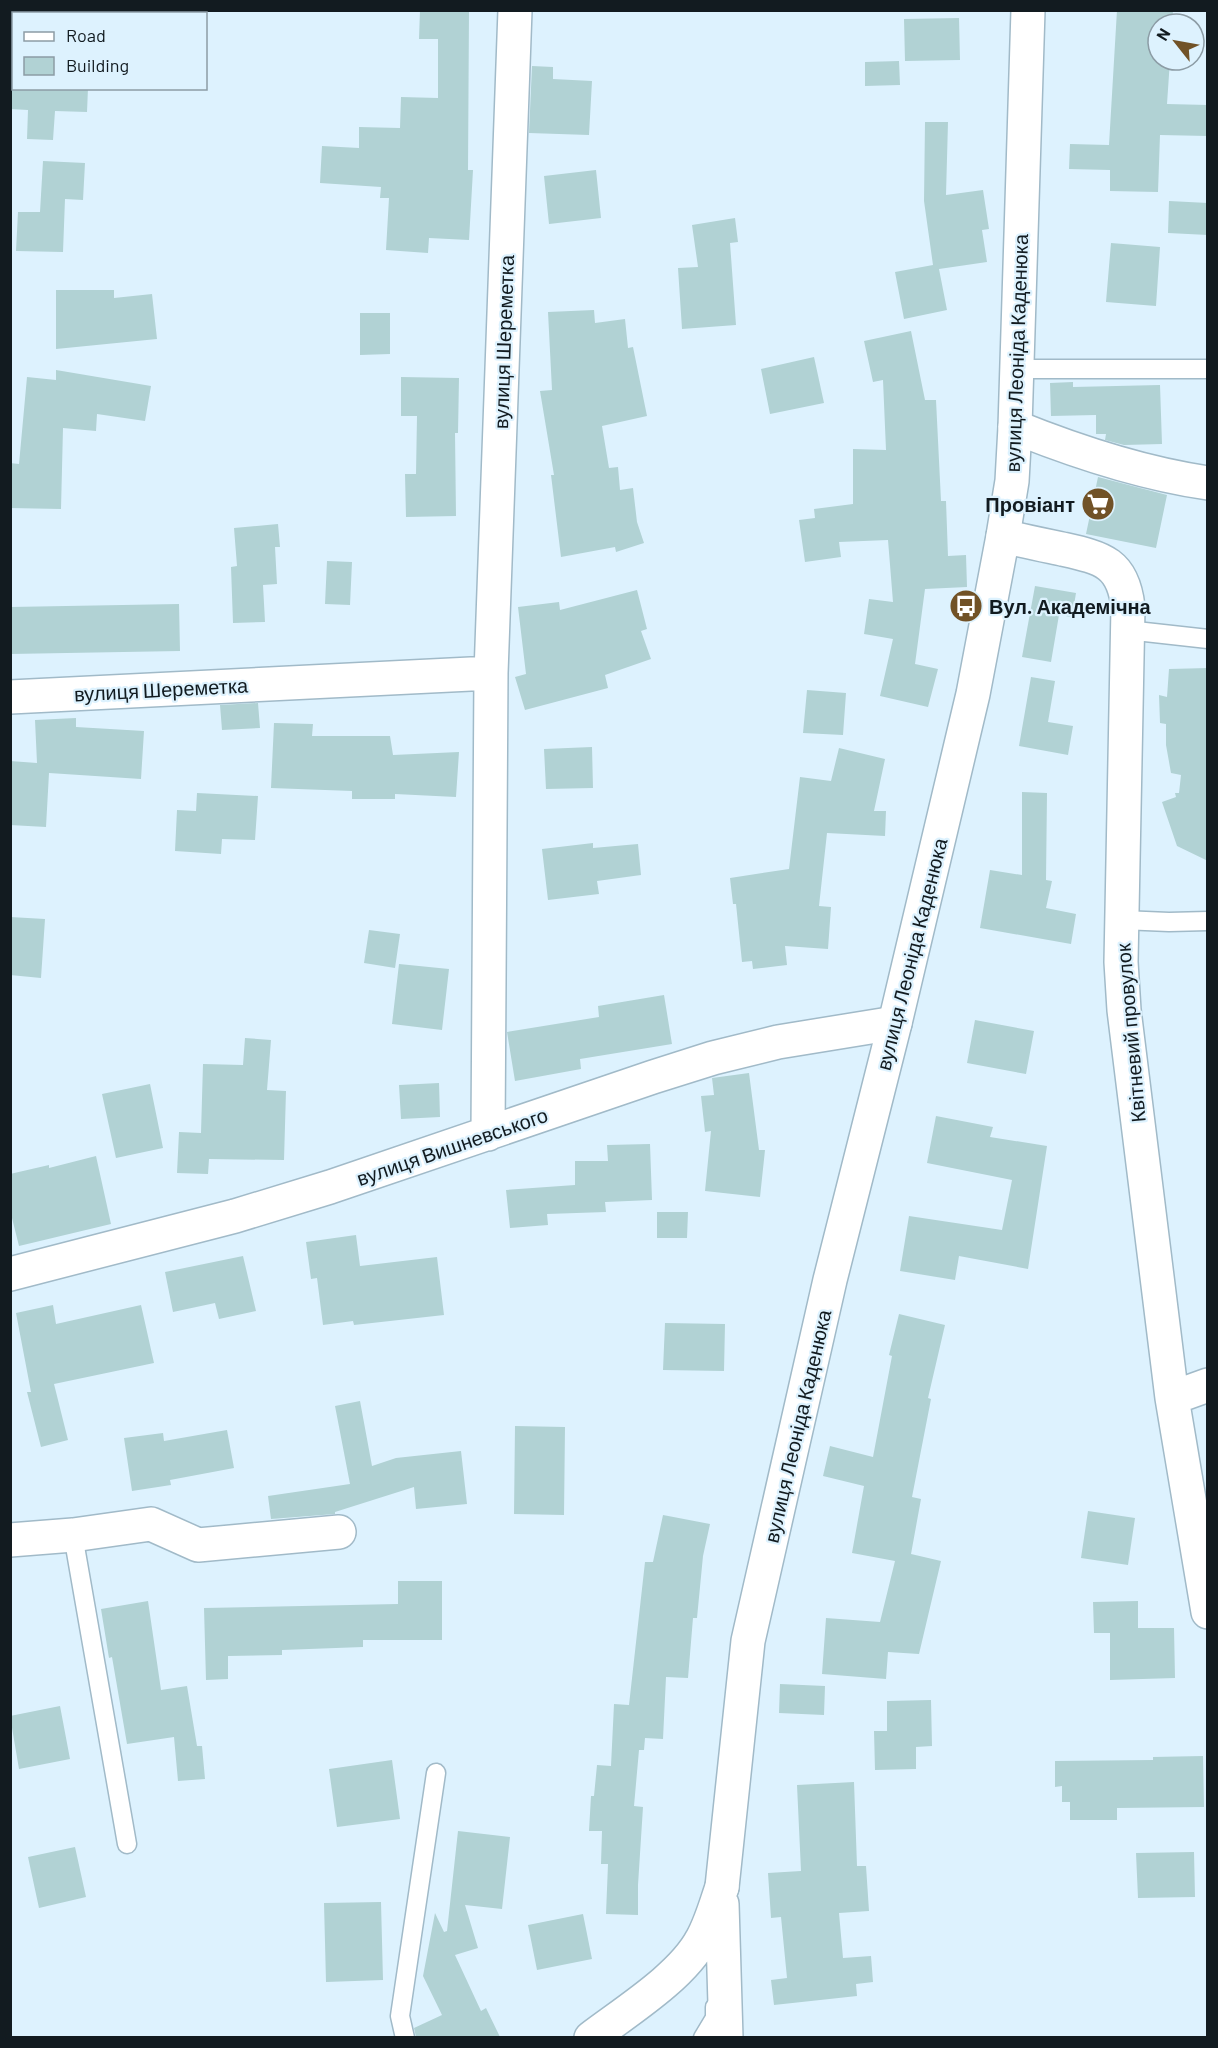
<svg xmlns="http://www.w3.org/2000/svg" width="1218" height="2048" font-family="Barlow,sans-serif">
<style>
.building{fill:#b1d2d4}
.lines{fill:none;stroke-linecap:round;stroke-linejoin:round}
.service-casing{stroke:#a1bac8;stroke-width:21}
.minor-casing{stroke:#a1bac8;stroke-width:36}
.tertiary-casing{stroke:#a1bac8;stroke-width:36}
.service{stroke:#fff;stroke-width:18}
.minor{stroke:#fff;stroke-width:33}
.tertiary{stroke:#fff;stroke-width:33}
.labels{text-anchor:middle;dominant-baseline:central;stroke-width:4.5;stroke-linejoin:round;paint-order:stroke}
.street-label{font-size:20px;fill:#121b20;stroke:#ddf2fe}
.poi-label{font-size:20px;font-weight:bold;fill:#121b20;stroke:#ddf2fe;text-anchor:end}
</style>
<rect width="100%" height="100%" fill="#ddf2fe"/>
<path class="building" d="M420 10H469L468 170H473L469 240 429 238 428 253 386 250 389 198H380L381 187 320 183 322 146 359 148V127L400 128 401 97 438 98V39H419Z
M1117 10H1173L1172 24H1158V60H1170L1167 104 1208 105V136L1160 135 1158 192 1110 191V170L1069 169 1070 144 1109 145Z
M959 18 960 60 905 61 904 19Z
M899 61 900 85 865 86V62Z
M532 66 553 67V79L592 81 589 135 529 133Z
M10 88H88L87 112 55 111 53 140 27 139 28 110 10 109Z
M925 122H948L946 195 983 190 989 229 982 230 987 262 939 269 947 310 904 319 895 272 933 265 924 201Z
M43 161 85 163 83 200 65 199 63 252 16 251 18 212H40Z
M596 170 601 218 549 224 544 176Z
M1169 201 1208 203V235L1168 233Z
M735 218 738 242 730 243 736 325 682 329 678 268 698 267 692 225Z
M1111 243 1160 247 1156 306 1106 302Z
M56 290H114V298L152 294 157 339 56 349Z
M594 310 595 323 625 319 628 348 633 347 647 416 602 426 609 468 618 467 620 490 633 488 637 522 644 543 616 552 615 547 561 557 551 475H554L540 391 552 390 548 312Z
M360 313H390V354L360 355Z
M911 331 925 400H936L941 501H946L948 556 966 555 967 587 925 589 915 664 938 669 928 707 880 696 893 639 864 634 869 599 893 602 888 540 839 542 841 557 805 562 799 520 815 518 814 509 853 504V449L886 450 883 380 873 382 864 341Z
M814 357 824 403 770 414 761 369Z
M56 370 151 386 145 421 97 414 96 431 63 428 61 509 10 508V463L19 464 27 377 56 380Z
M401 377 459 378 458 433H455L456 516 406 517 405 474H416L417 416H401Z
M1073 382V387L1160 385 1162 444 1124 445 1105 440 1106 434H1096V415L1051 416 1050 383Z
M1098 477 1167 495 1156 548 1086 534Z
M278 524 280 547H275L277 584 263 585 265 622 233 623 231 567 237 566 234 528Z
M327 561 352 562 350 605 325 604Z
M1035 586 1076 593 1072 617 1059 615 1051 662 1022 657Z
M637 590 647 629 641 631 651 659 605 675 608 688 525 710 515 677 526 674 518 607 559 602 560 610Z
M179 604 180 651 10 654V607Z
M1208 668V861L1177 846 1162 802 1176 797 1175 793H1179L1181 775 1171 773 1166 745V724L1160 723 1159 695 1167 697 1169 669Z
M1031 677 1055 681 1048 722 1073 726 1068 755 1019 746Z
M807 690 846 693 843 735 803 733Z
M258 703 260 728 222 730 220 705Z
M76 718V727L144 731 141 779 49 773 46 827 10 825V761L37 763 35 720Z
M274 723 313 724 312 736H390L393 755 459 752 456 797 395 794V799H352V791L271 788Z
M592 747 593 788 546 789 544 749Z
M839 748 885 759 874 811H886L885 836 827 833 819 906 831 907 828 949 785 946 787 965 753 969 752 961 742 962 736 904H733L730 878 789 869 800 777 831 781Z
M1022 792 1047 793 1046 880 1052 881 1046 908 1076 914 1071 944 980 928 990 870 1022 875Z
M197 793 258 796 255 840 222 839 221 854 175 851 177 810 196 811Z
M593 843V848L638 844 641 875 597 881 599 894 548 900 542 849Z
M10 917 45 919 41 978 10 975Z
M369 930 400 934 395 968 364 963Z
M399 964 449 969 442 1030 392 1024Z
M664 995 672 1044 580 1059 581 1069 515 1081 507 1032 599 1017 598 1006Z
M975 1020 1034 1031 1026 1074 967 1063Z
M245 1038 271 1040 267 1090 286 1091 284 1160 209 1159 208 1174 177 1173 179 1132 201 1133 203 1064 243 1065Z
M749 1073 759 1150H765L760 1197 705 1191 711 1131 705 1132 701 1096 714 1095 712 1078Z
M439 1083 440 1117 401 1119 399 1085Z
M150 1084 163 1148 116 1158 102 1094Z
M936 1116 993 1127 990 1137 1047 1146 1028 1269 959 1256 955 1280 900 1271 909 1216 1002 1230 1012 1180 927 1163Z
M650 1144 652 1200 605 1202 606 1212 547 1214 548 1225 510 1228 506 1190 575 1185V1161H608L607 1145Z
M96 1156 111 1224 19 1246 10 1210V1174L49 1165V1168Z
M657 1212H688L687 1238H657Z
M356 1235 360 1266 437 1257 444 1315 354 1325 353 1321 323 1325 317 1278 311 1279 306 1242Z
M243 1256 256 1311 219 1319 215 1303 173 1312 165 1272Z
M53 1305 56 1324 141 1305 154 1363 54 1384 68 1440 41 1447 27 1392H31L16 1313Z
M899 1314 945 1325 928 1398 931 1399 912 1497 921 1499 911 1554 941 1561 919 1654 888 1652 886 1679 822 1674 826 1618 880 1622 895 1561 852 1553 864 1486 823 1476 830 1446 873 1457 892 1356 889 1355Z
M665 1323 725 1324 724 1371 663 1370Z
M360 1401 372 1466 396 1458 461 1451 467 1504 416 1509 414 1487 335 1512V1514L271 1519 268 1496 350 1484 335 1406Z
M515 1426 565 1427 564 1515 514 1514Z
M227 1430 234 1468 170 1480 171 1485 132 1491 124 1438 163 1433 164 1441Z
M1088 1511 1135 1518 1128 1565 1081 1558Z
M663 1515 710 1524 703 1556 697 1618H693L688 1678 666 1677 663 1739 645 1738 644 1750H639L634 1806 643 1807 638 1885V1915L606 1914 608 1864H601L602 1831H589L591 1796H594L597 1765 611 1766 614 1704 629 1705 645 1562H653Z
M398 1581H442V1640H363V1647L282 1650V1655L228 1656V1679L206 1680 204 1608 398 1604Z
M148 1601 161 1690 187 1686 197 1746H202L205 1779 178 1781 174 1737 127 1744 112 1657 109 1658 101 1609Z
M1138 1601V1628H1174L1175 1678 1110 1680V1633H1094L1093 1602Z
M780 1684 825 1686 824 1715 779 1713Z
M931 1700 932 1746 916 1747V1769L875 1770 874 1731H887V1701Z
M60 1706 70 1759 19 1769 10 1716Z
M1203 1756 1204 1807 1117 1808V1820H1070V1802H1062V1786L1055 1787V1761L1153 1760V1757Z
M392 1760 400 1819 337 1827 329 1769Z
M854 1782 857 1866H866L869 1911 839 1913 843 1958 871 1956 873 1982 856 1984 857 1996 774 2005 771 1980 787 1978 781 1917 771 1918 768 1873 801 1871 797 1785Z
M458 1831 510 1837 502 1909 465 1905 478 1948 455 1955 481 2011 486 2008 500 2037H416L414 2028 442 2015 423 1976 435 1913 444 1932 447 1931Z
M75 1847 86 1897 39 1908 28 1857Z
M1194 1852 1195 1897 1138 1898 1136 1853Z
M381 1902 383 1980 326 1982 324 1903Z
M583 1914 592 1959 537 1970 528 1925Z"/>
<g class="lines">
<defs>
<path id="service" d="M1016 369H1208
M1127 630 1208 639
M1122 920 1169 922 1208 921
M73 1535 127 1844
M405 2038 400 2016 436 1773
M703 2038 715 2018V2007"/>
<path id="minor" d="M1015 427C1077 452 1140 473 1208 483
M1003 536C1023 541 1043 545 1062 549 1102 558 1123 562 1128 607L1121 962 1124 1010 1172 1398 1208 1612
M10 697 491 673
M488 1134 491 673 515 10
M10 1274 235 1216 330 1187 653 1077 713 1058 778 1042 895 1023
M1172 1398 1208 1385
M10 1540 73 1535 151 1524 198 1545 339 1532
M722 1904 726 2038
M591 2038C625 2012 682 1977 702 1939 711 1923 716 1904 722 1887"/>
<path id="tertiary" d="M722 1887 748 1641 830 1280 895 1023 973 694 1003 536 1012 481 1015 427 1028 10"/>
</defs>
<use href="#service" class="service-casing"/>
<use href="#minor" class="minor-casing"/>
<use href="#tertiary" class="tertiary-casing"/>
<use href="#service" class="service"/>
<use href="#minor" class="minor"/>
<use href="#tertiary" class="tertiary"/>
</g>
<defs>
<symbol id="supermarket-disc" viewBox="-11 -11 22 22"><circle r="9.5" fill="#715227" stroke="#ddf2fe"/><path d="M-6-5.5h2.5l.6 2H6L4.5 2H-2.5L-4.4-4H-6ZM-1.5 3.2a1.3 1.3 0 1 0 .1 0ZM3 3.2a1.3 1.3 0 1 0 .1 0Z" fill="#fff"/></symbol>
<symbol id="bus-disc" viewBox="-11 -11 22 22"><circle r="9.5" fill="#715227" stroke="#ddf2fe"/><path d="M-5-6H5V4H4V6H2V4H-2V6H-4V4H-5ZM-3.5-4V0h7V-4ZM-3.5 1.2v1.5H-2V1.2ZM2 1.2v1.5H3.5V1.2Z" fill="#fff"/></symbol>
</defs>
<g fill-rule="evenodd">
<use href="#supermarket-disc" x="1079" y="485" width="38" height="38"/>
<use href="#bus-disc" x="947" y="587" width="38" height="38"/>
</g>
<g class="labels">
<g class="street-label">
<text transform="translate(503 342) rotate(-88)">вулиця Шереметка</text>
<text transform="translate(1016 353) rotate(-88)">вулиця Леоніда Каденюка</text>
<text transform="translate(161 689) rotate(-3)">вулиця Шереметка</text>
<text transform="translate(911 954) rotate(-76)">вулиця Леоніда Каденюка</text>
<text transform="translate(1130 1033) rotate(-95)">Квітневий провулок</text>
<text transform="translate(452 1146) rotate(-19)">вулиця Вишневського</text>
<text transform="translate(797 1426) rotate(-77)">вулиця Леоніда Каденюка</text>
</g>
<g class="poi-label">
<text x="1075" y="504">Провіант</text>
<text x="989" y="606" text-anchor="start">Вул. Академічна</text>
</g>
</g>
<rect width="1218" height="2048" fill="none" stroke="#121b20" stroke-width="24"/>
<rect x="12" y="12" width="195" height="78" fill="#ddf2fe" stroke="#8c9ca5" stroke-width="1.5"/>
<rect x="24" y="32" width="30" height="9" fill="#ffffff" stroke="#8c9ca5" stroke-width="1.5"/>
<text x="66" y="42" font-size="18" fill="#121b20">Road</text>
<rect x="24" y="57" width="30" height="18" fill="#b1d2d4" stroke="#8c9ca5" stroke-width="1.5"/>
<text x="66" y="72" font-size="18" fill="#121b20">Building</text>
<g transform="translate(1176 42) rotate(301)"><circle r="28" fill="#ddf2fe" stroke="#8c9ca5" stroke-width="1.5"/>
<path d="M0-4.5L10 22L0 15L-10 22Z" fill="#715227"/>
<text y="-9" font-size="16" font-weight="bold" text-anchor="middle" fill="#121b20">N</text>
</g>
</svg>
